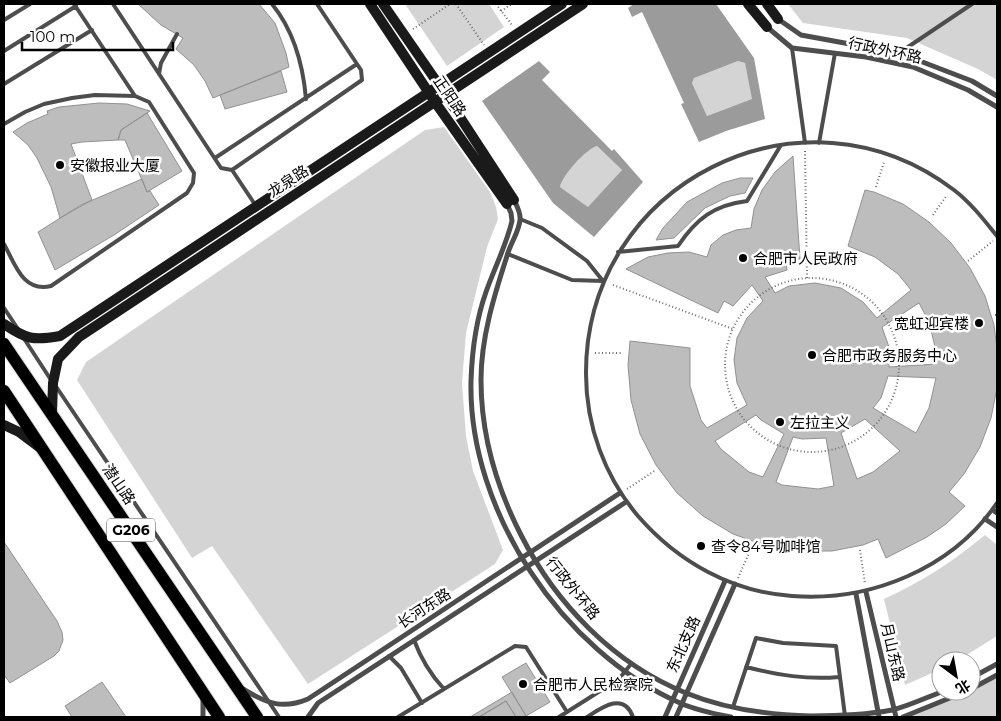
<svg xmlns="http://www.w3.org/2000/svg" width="1001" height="721" font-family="Montserrat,'Noto Sans SC',sans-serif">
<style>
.green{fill:#d4d4d4}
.water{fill:#9b9b9b;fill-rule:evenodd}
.building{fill:#bdbdbd;stroke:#919191;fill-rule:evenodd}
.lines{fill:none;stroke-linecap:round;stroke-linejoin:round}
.primary-casing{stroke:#dbdbdb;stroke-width:14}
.path{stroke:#6f6f6f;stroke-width:2;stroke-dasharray:1 2.5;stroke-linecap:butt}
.lane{stroke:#4d4d4d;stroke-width:4}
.street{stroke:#4d4d4d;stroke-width:5}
.secondary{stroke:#1a1a1a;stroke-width:10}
.primary{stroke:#000;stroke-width:12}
.poi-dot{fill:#000;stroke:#fff;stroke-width:2}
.labels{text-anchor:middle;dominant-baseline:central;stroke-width:5;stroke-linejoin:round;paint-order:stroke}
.shield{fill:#fff;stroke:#4c4c4c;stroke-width:1}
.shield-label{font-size:14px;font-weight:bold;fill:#000}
.street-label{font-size:15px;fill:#000;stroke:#fff}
.poi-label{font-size:15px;fill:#000;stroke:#fff;text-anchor:start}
</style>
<rect width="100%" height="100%" fill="#fff"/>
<path class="green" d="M405 4H489L504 27 447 66Z
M788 4H997V80L978 69 907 38 803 23Z
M738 61 745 63 753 99 707 116 692 83 694 77Z
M444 127 490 192 496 207 498 219 487 247 466 333 462 383 466 436 473 471 503 550 495 564 308 684 212 546 192 558 77 380 86 362 425 130Z
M597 146 622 170 589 208 560 187C562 176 586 149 597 146Z
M985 535 997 545V636L957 661H941V669L905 685 884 599C921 582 954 561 985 535Z
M997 675V717H903L967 691H971Z"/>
<path class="water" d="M634 4H716L754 58 765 119 726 131 699 142 681 104 684 103 642 12 632 17 628 8ZM738 61 745 63 752 99 707 116 692 83 694 78Z
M539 61 550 72 542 80 612 151 614 149 643 182 594 237 553 203 482 101ZM597 146 622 170 588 207 560 187C562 176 586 149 597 146Z"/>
<path class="building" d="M138 4H259L275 23 286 53 289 67 213 98 205 81 194 65 176 49 183 38 161 25Z
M281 71 287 92 225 109 220 95Z
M99 103 127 104 150 111 121 130 118 140 82 142 71 144 92 200 60 218 51 187 37 158 28 145 13 132 27 123 48 114 47 111 59 107Z
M147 113 182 171 147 192 125 140H118L121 130Z
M793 156 800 259 786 260 787 270 765 277 775 293 789 286 815 283 841 288 863 302 877 318 911 290 898 274 875 257 848 246 865 190 874 192 903 204 929 222 951 243 970 268 985 296 994 325 997 348V388L991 418 980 447 964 474 949 492 965 506 946 524 927 537 886 558 878 539 863 545 832 551H801L766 546 733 534 703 516 677 493 656 465 640 434 631 400 628 365 630 341 690 348V386L701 420 707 428 747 405 737 383 734 360 737 338 747 318 763 301 752 285 733 306 724 301 718 313 626 269 648 257 668 253 689 252 707 257 711 245 723 235 736 230 751 228 754 209 762 190 775 172ZM919 303 929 322 936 351V364L889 367V347L882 327ZM888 376 936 378 929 408 916 433 873 408 881 398ZM756 415 761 420 784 434 763 477 749 472 721 449 715 441ZM865 419 900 451 873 472 857 479 841 433ZM793 437 802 439 826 438 834 486 818 489 782 485 776 482Z
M740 178H753L745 193 730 196 705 208 674 238 656 240 663 228 687 202 722 183Z
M142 179 147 192 150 191 159 205 114 235 55 270 38 232 81 205Z
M4 542 57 621 62 632 63 640 59 651 54 656 10 683 4 675Z
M526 663 550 702 526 716 502 677Z
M102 682 126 717H72L65 706Z
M512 692 526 716 525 717H516L506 701 479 717H470Z
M506 701 516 717H479Z"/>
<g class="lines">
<defs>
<path id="primary" d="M4 344 257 717
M4 391 219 717"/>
</defs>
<use href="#primary" class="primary-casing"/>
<path class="path" d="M456 4 484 45
M496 4 512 25
M501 11 512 4
M413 29 450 4
M805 151 807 279
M876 187 884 162
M933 215 947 195
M968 261 993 241
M725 365a87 87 0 1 1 174 0a87 87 0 1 1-174 0Z
M613 285 733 329
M995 315H997
M595 353H622
M627 489 656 470
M860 550 865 584
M738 578 753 544"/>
<path class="lane" d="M74 4 135 96
M113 4 221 168 232 170 362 80 361 70 317 4
M272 4C294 31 303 64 306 99
M4 20 30 4
M792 48 805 143
M4 51 76 6
M883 60 899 53 972 4
M159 74 161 63 177 34
M4 84 92 30
M4 124 25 112 44 104 72 98 95 95 135 96 149 102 194 173 193 183 187 193 51 286C23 293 15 264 4 244
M819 143 835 53
M215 158 357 64
M232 170 256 206
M997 236C984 220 971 203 954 190 802 74 585 183 586 374 586 426 605 477 638 516 678 562 732 592 792 596 870 602 952 569 997 503
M618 252 678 246C696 219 714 205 747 201L781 145
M508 254 572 280 603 281 587 261 542 228 520 219
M4 308 18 329
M23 337 51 380
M55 385 279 717
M414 640C421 659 430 674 444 689
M389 656 401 668 422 703
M746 667C778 675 807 680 839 677
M733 707 756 638 783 643 836 646 845 716
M398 717 515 646 526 647 567 712
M559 717 619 679 631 664
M587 717C601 708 624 691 633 717"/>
<path class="street" d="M778 19 801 35 899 53 972 81 997 96
M767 27 792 48 866 57 913 67 968 90 997 107
M514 200C517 206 521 213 520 220 519 232 510 244 507 256 494 296 481 338 481 380 481 436 496 486 521 535 556 604 614 664 686 693 725 709 770 715 811 716 838 716 865 715 892 710 909 706 927 697 944 691
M507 204 511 213 512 221C506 246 494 269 486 292 476 320 472 351 471 381 468 511 563 652 680 703 696 710 715 714 731 717
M993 510 997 513
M985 519 997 527
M866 592 896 717
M856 594 879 717
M971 678 997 664
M243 689C266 703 282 710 308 699L620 493
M971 689 997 675
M203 699V717
M308 717 318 703 626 502
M665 717 725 581
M676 717 735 584
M903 717 967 691"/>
<path class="secondary" d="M370 4 435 102 507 204
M383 4 439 85 514 200
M748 4 767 27
M767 4 778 19
M4 324C26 339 33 341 60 336L562 4
M52 413 53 383 58 359 79 337 583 4
M4 425 19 432 39 447"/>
<use href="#primary" class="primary"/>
</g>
<g class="poi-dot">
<circle cx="60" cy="165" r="5"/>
<circle cx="743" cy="258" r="5"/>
<circle cx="979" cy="323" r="5"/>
<circle cx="812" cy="355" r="5"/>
<circle cx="780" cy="422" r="5"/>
<circle cx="701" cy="546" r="5"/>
<circle cx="523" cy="684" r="5"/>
</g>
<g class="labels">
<rect class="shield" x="107" y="518.5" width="48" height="23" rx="4"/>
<g class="shield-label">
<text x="131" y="530">G206</text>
</g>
<g class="street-label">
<text transform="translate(885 50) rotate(12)">行政外环路</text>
<text transform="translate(450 96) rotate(56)">正阳路</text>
<text transform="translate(288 181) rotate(-33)">龙泉路</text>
<text transform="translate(119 484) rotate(56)">潜山路</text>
<text transform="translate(573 588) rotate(51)">行政外环路</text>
<text transform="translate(424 608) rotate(-33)">长河东路</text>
<text transform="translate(683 644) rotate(-66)">东北支路</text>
<text transform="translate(893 652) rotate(77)">月山东路</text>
</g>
<g class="poi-label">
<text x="70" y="165">安徽报业大厦</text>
<text x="753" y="258">合肥市人民政府</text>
<text x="969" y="323" text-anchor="end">宽虹迎宾楼</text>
<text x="822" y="355">合肥市政务服务中心</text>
<text x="790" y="422">左拉主义</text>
<text x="711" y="546">查令84号咖啡馆</text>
<text x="533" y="684">合肥市人民检察院</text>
</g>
</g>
<rect width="1001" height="721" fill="none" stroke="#000000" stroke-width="10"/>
<g transform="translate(956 676) rotate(148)"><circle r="24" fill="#ffffff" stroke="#999999"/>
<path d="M0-4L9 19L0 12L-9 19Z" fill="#000000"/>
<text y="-8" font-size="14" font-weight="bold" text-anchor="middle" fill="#000000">北</text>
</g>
<path d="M22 42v8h151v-8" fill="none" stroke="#000000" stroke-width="2.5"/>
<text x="30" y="42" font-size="15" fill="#000000" stroke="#ffffff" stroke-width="4" paint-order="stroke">100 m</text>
</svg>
